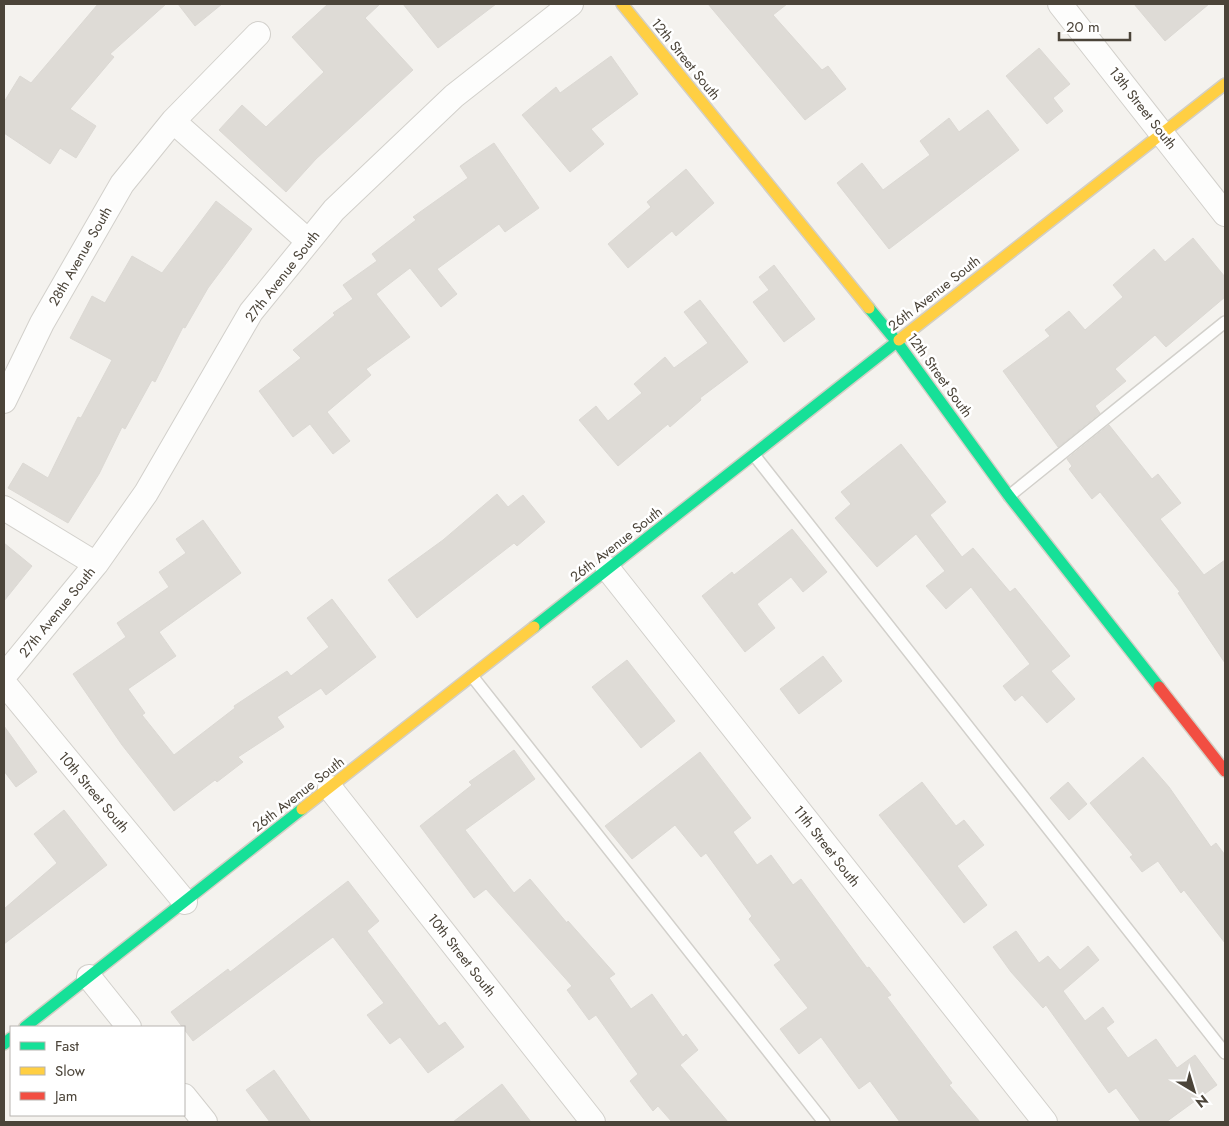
<svg xmlns="http://www.w3.org/2000/svg" width="1229" height="1126" font-family="Jost,sans-serif">
<style>
.building{fill:#dedbd6;stroke:#dcd9d4}
.lines{fill:none;stroke-linecap:round;stroke-linejoin:round}
.lane-casing{stroke:#d2d0cb;stroke-width:14}
.street-casing{stroke:#d2d0cb;stroke-width:26}
.fast-casing{stroke:#d3cfc5;stroke-width:14}
.slow-casing{stroke:#d3cfc5;stroke-width:14}
.jam-casing{stroke:#d3cfc5;stroke-width:14}
.lane{stroke:#fdfdfc;stroke-width:11}
.street{stroke:#fdfdfc;stroke-width:24}
.fast{stroke:#16e098;stroke-width:11}
.slow{stroke:#ffcf43;stroke-width:11}
.jam{stroke:#f24e42;stroke-width:11}
.labels{text-anchor:middle;dominant-baseline:central;stroke-width:5;stroke-linejoin:round;paint-order:stroke}
.street-label{font-size:14px;fill:#4b4439;stroke:#fff}
</style>
<rect width="100%" height="100%" fill="#f4f2ee"/>
<path class="building" d="M98 4H166L110 54 114 57 70 109 96 126 76 158 60 148 50 164 4 133V102L20 76 31 83Z
M178 4H222L195 26Z
M328 4H380L365 18 413 70 316 159 286 192 219 130 242 105 266 127 324 72 292 37Z
M403 4H496L438 48Z
M708 4H787L773 15 822 70 828 66 846 89 805 120Z
M1134 4H1209L1165 41Z
M1039 48 1070 84 1053 98 1063 111 1047 124 1006 76Z
M611 56 638 94 591 129 604 144 570 172 522 115 556 87 560 93Z
M988 110 1019 150 889 249 837 183 862 163 883 190 930 155 920 141 949 118 959 132Z
M494 143 539 208 505 232 499 224 437 269 457 294 441 307 410 268 376 294 410 337 366 369 371 375 327 412 350 441 333 454 310 424 293 437 259 391 301 358 293 350 335 315 333 313 353 299 343 285 377 261 372 254 416 220 413 217 468 178 460 166Z
M686 169 714 203 676 236 672 231 628 268 608 244 651 207 647 202Z
M216 201 252 229 208 288 185 328 183 327 155 382 152 380 125 429 122 427 99 474 68 523 8 488 23 463 48 478 78 417 81 418 112 360 70 338 92 296 105 303 132 256 162 273Z
M1193 238 1225 277V297L1166 347 1155 335 1115 369 1126 381 1095 406 1100 413 1058 447 1003 371 1050 336 1045 330 1069 311 1085 330 1123 297 1113 285 1154 249 1165 262Z
M774 265 815 319 784 342 753 302 769 290 759 277Z
M700 300 748 362 700 398 701 400 670 427 668 424 618 466 579 420 596 406 608 421 642 393 634 384 665 357 674 368 708 343 684 312Z
M1109 425 1152 479 1158 474 1181 503 1160 519 1204 575 1225 560V663L1178 593 1180 592 1100 492 1092 499 1069 469 1072 466 1067 459Z
M901 444 946 502 930 515 962 557 973 548 1010 592 1015 588 1070 656 1051 671 1075 699 1047 723 1022 695 1015 701 1003 686 1030 664 971 587 946 609 926 586 945 571 916 534 877 567 835 518 851 504 841 492Z
M497 494 508 507 523 495 545 522 517 546 514 543 417 618 388 580 443 540Z
M203 520 241 573 159 632 176 656 128 689 145 713 142 715 174 755 235 708 234 706 287 671 291 676 329 647 307 618 332 599 376 657 326 695 321 688 277 717 284 727 238 757 243 762 217 782 215 780 174 811 122 745 73 674 126 637 117 623 169 587 159 572 186 553 176 539Z
M792 529 827 572 803 592 791 577 757 604 775 628 745 652 702 596 732 572 734 575Z
M4 543 32 566 4 601Z
M823 656 842 681 799 714 780 689Z
M627 660 675 721 641 748 592 687Z
M4 726 37 772 16 787 4 771Z
M514 750 535 779 465 830 514 893 530 879 567 923 568 921 615 974 609 978 631 1009 652 994 683 1037 686 1034 698 1050 680 1065 728 1122H672L658 1106 653 1111 630 1081 638 1074 596 1015 589 1020 567 990 572 986 486 889 474 898 420 826 472 785 469 782Z
M700 752 751 818 733 832 757 865 771 855 793 885 801 879 867 968 869 967 891 995 887 997 952 1083 949 1085 980 1122H900L870 1081 859 1089 821 1037 799 1054 780 1029 808 1008 774 965 781 960 749 919 752 916 706 853 701 857 675 825 632 859 605 826Z
M1143 757 1169 787 1211 847 1216 843 1225 855V943L1184 890 1181 893 1158 861 1142 872 1130 857 1133 855 1090 803Z
M922 782 956 826 964 820 984 845 957 866 987 905 964 923 879 815Z
M1068 782 1087 804 1069 820 1050 798Z
M64 810 107 865 4 944V909L57 863 34 834Z
M348 881 379 921 367 931 439 1026 445 1022 464 1047 428 1073 400 1037 390 1044 367 1015 384 1003 333 937 193 1041 171 1012 228 969 230 972Z
M1016 931 1039 963 1048 956 1060 970 1088 946 1099 960 1063 991 1085 1021 1103 1007 1114 1022 1106 1028 1128 1058 1156 1039 1177 1068 1195 1055 1217 1085 1166 1122H1141L1116 1088 1109 1093 1046 1005 1043 1008 1011 972 993 947Z
M274 1070 311 1122H270L246 1090Z
M502 1084 531 1122H453Z"/>
<g class="lines">
<defs>
<path id="lane" d="M754 455 1225 1053
M1009 496 1225 322
M472 676 824 1122"/>
<path id="street" d="M1060 4 1225 214
M173 121 308 241
M4 401 42 323 122 184 173 121 258 34
M4 508 96 564
M608 569 1045 1122
M4 676 96 564 146 493 251 312 334 210 454 96 571 4
M4 683 185 902
M330 788 593 1122
M89 977 129 1027
M184 1096 205 1122"/>
<path id="fast" d="M869 308 897 342 1009 496 1159 687
M534 627 899 340
M25 1027 302 809
M4 1044 11 1038"/>
<path id="slow" d="M622 4 869 308
M899 340 1225 84
M302 809 534 627"/>
<path id="jam" d="M1159 687 1225 771"/>
</defs>
<use href="#lane" class="lane-casing"/>
<use href="#street" class="street-casing"/>
<use href="#fast" class="fast-casing"/>
<use href="#slow" class="slow-casing"/>
<use href="#jam" class="jam-casing"/>
<use href="#lane" class="lane"/>
<use href="#street" class="street"/>
<use href="#fast" class="fast"/>
<use href="#slow" class="slow"/>
<use href="#jam" class="jam"/>
</g>
<g class="labels">
<g class="street-label">
<text transform="translate(686 59) rotate(51)">12th Street South</text>
<text transform="translate(1143 108) rotate(52)">13th Street South</text>
<text transform="translate(80 256) rotate(-60)">28th Avenue South</text>
<text transform="translate(282 276) rotate(-52)">27th Avenue South</text>
<text transform="translate(934 293) rotate(-38)">26th Avenue South</text>
<text transform="translate(940 375) rotate(54)">12th Street South</text>
<text transform="translate(616 544) rotate(-38)">26th Avenue South</text>
<text transform="translate(57 612) rotate(-51)">27th Avenue South</text>
<text transform="translate(94 792) rotate(50)">10th Street South</text>
<text transform="translate(298 794) rotate(-38)">26th Avenue South</text>
<text transform="translate(827 846) rotate(52)">11th Street South</text>
<text transform="translate(462 955) rotate(52)">10th Street South</text>
</g>
</g>
<rect width="1229" height="1126" fill="none" stroke="#4b4439" stroke-width="10"/>
<rect x="10" y="1026" width="175" height="90" fill="#ffffff" stroke="#b7b4b0"/>
<rect x="20" y="1042" width="25" height="8" fill="#16e098" stroke="#b7b4b0"/>
<text x="55" y="1051" font-size="15" fill="#4b4439">Fast</text>
<rect x="20" y="1067" width="25" height="8" fill="#ffcf43" stroke="#b7b4b0"/>
<text x="55" y="1076" font-size="15" fill="#4b4439">Slow</text>
<rect x="20" y="1092" width="25" height="8" fill="#f24e42" stroke="#b7b4b0"/>
<text x="55" y="1101" font-size="15" fill="#4b4439">Jam</text>
<g transform="translate(1194 1091) rotate(142)" stroke="#ffffff" stroke-width="4" paint-order="stroke">
<path d="M0-4L9 19L0 12L-9 19Z" fill="#4b4439"/>
<text y="-8" font-size="14" font-weight="bold" text-anchor="middle" fill="#4b4439">N</text>
</g>
<path d="M1059 32v8h71v-8" fill="none" stroke="#4b4439" stroke-width="2.5"/>
<text x="1066" y="32" font-size="15" fill="#4b4439" stroke="#ffffff" stroke-width="4" paint-order="stroke">20 m</text>
</svg>
